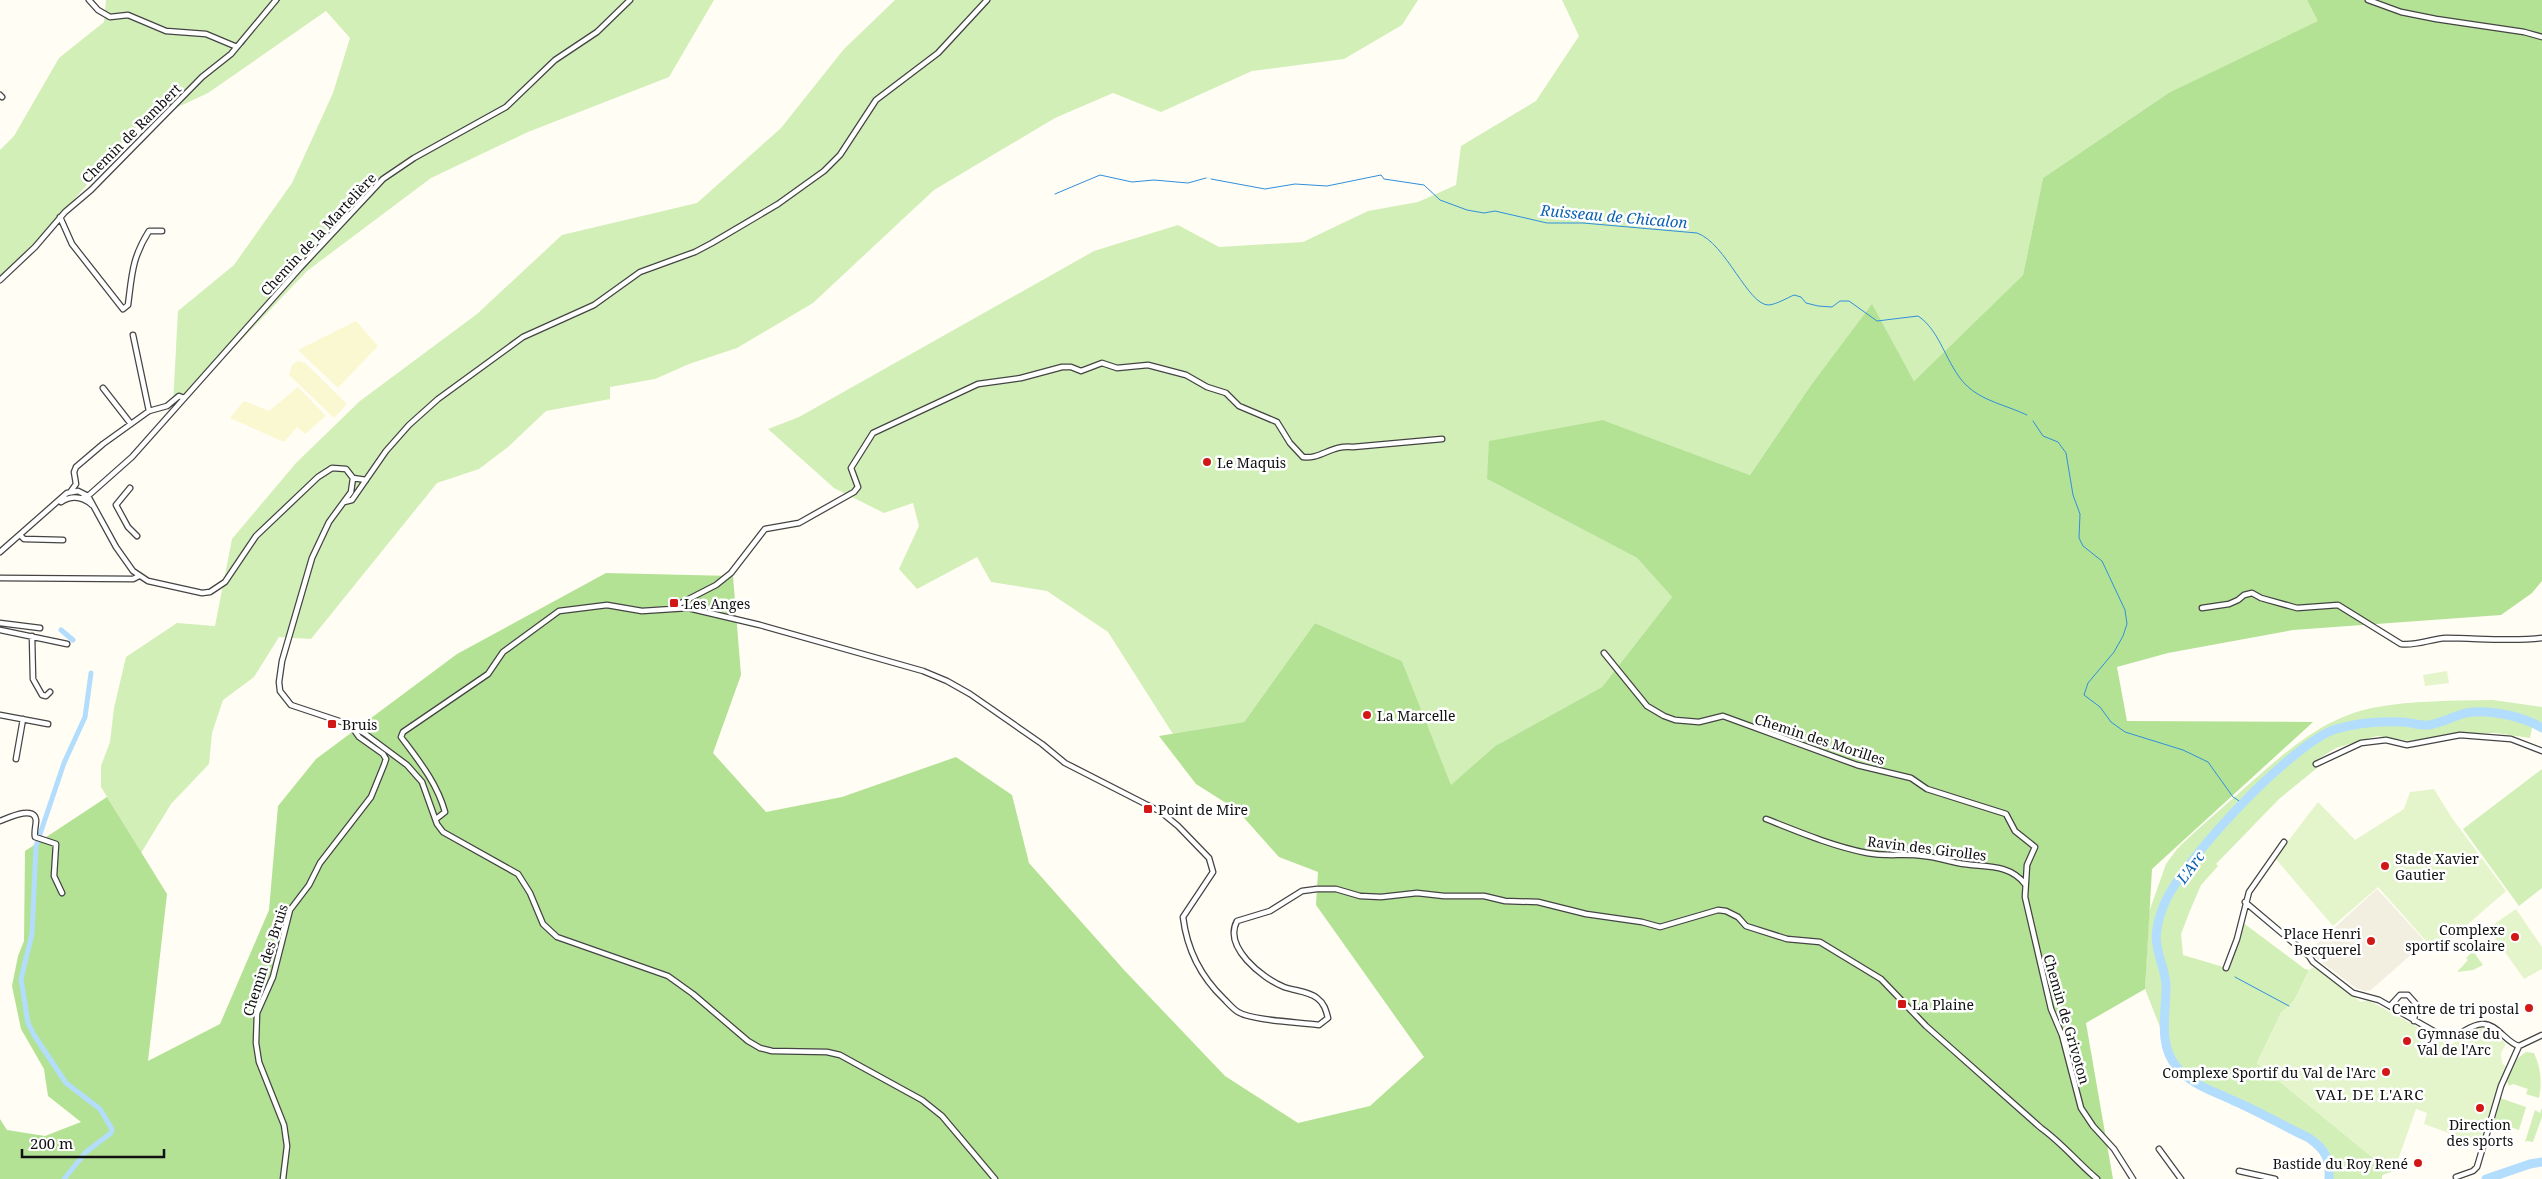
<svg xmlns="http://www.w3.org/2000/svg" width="2542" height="1179" font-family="'Noto Serif',serif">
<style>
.farmland{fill:#f9f8d0}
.green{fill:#d2efb8}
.forest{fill:#b4e295}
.pitch{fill:#e4f5cb}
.plaza{fill:#f2eee0}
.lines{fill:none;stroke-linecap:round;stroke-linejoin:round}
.stream{stroke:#318fdc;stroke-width:1}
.canal{stroke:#b2ddfd;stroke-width:5}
.river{stroke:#b2ddfd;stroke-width:9}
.minor-casing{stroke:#444;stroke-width:7}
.minor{stroke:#fff;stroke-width:4.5}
.poi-dot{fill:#d21717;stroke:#fff;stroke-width:2}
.labels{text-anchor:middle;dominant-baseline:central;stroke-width:5;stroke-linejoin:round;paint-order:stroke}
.street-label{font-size:14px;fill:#111;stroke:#fff}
.poi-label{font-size:14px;fill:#111;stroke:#fff;text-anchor:start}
.water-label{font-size:15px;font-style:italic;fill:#0a60b2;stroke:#fff}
.neighbourhood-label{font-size:15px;letter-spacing:1px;fill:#111;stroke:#fff}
</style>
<rect width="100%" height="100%" fill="#fffdf4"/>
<path class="farmland" d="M356 321 378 346 338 388 298 350Z
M298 361 305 363 347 404 334 418 289 375 292 365Z
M298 387 326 416 305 434 297 427 284 442 230 418 244 401 269 411Z"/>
<path class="green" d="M106 0H714L669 77 528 132 431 178 307 271 229 353 173 404 178 311 234 265 292 183 333 93 350 38 326 11 208 93 137 126 42 237 0 277V150L14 136 59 58 104 22Z
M895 0H1418L1402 25 1344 59 1252 71 1161 112 1113 93 1055 118 934 190 813 303 737 348 689 364 655 379 610 387V399L546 411 508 447 479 469 437 483 311 639 279 637 254 677 223 700 212 733 209 764 171 804 141 853 101 787V766L110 742 114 708 126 657 177 623 215 626 232 539 296 463 360 401 477 314 562 235 697 203 781 128 844 49Z
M1562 0H2307L2319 21 2170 92 2043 178 2023 275 1914 381 1872 305 1811 385 1750 475 1603 420 1487 479 1637 558 1672 597 1602 687 1495 746 1451 786 1402 661 1315 623 1244 722 1173 734 1108 632 1047 591 991 582 977 557 917 589 899 569 919 526 913 503 884 513 834 488 768 429 799 417 1094 251 1178 225 1219 247 1303 242 1368 211 1418 202 1456 185 1461 146 1536 101 1579 36Z
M2493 700 2542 707V728L2533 723 2530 738 2496 733H2462L2410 741 2377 736 2336 748 2313 762 2317 768 2279 799 2216 864 2218 866 2201 885 2189 913 2181 934 2183 955 2227 968 2240 935 2242 922 2305 969 2309 970 2294 1001 2281 1013 2257 1063 2371 1156 2394 1171 2382 1175V1179H2329C2330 1159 2326 1150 2309 1138L2196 1085 2185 1077 2167 1055 2164 1037 2145 989 2149 912 2166 864 2177 849C2196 830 2218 812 2239 793 2278 759 2318 719 2372 708 2411 700 2453 701 2493 700Z
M2542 769V888L2519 906 2463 829Z
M2473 951 2483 965 2473 970 2457 972 2468 960 2466 958Z
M2526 1052 2534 1053C2541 1068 2542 1082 2539 1098L2526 1094 2528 1089 2513 1084 2509 1086 2506 1079 2518 1058Z
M2500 1098 2526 1107 2519 1130 2499 1123 2497 1127 2491 1125Z
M2542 1108V1117L2533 1142 2527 1141 2525 1142 2535 1110 2540 1113Z"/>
<path class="forest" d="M2307 0H2542V581L2532 593 2501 615 2293 630 2168 653 2117 667 2127 721 2313 722 2152 869 2145 989 2086 1023 2113 1179H0V1119L7 1130 45 1136 81 1122 48 1096 44 1069 21 1029 12 986 18 956 24 941 25 851 107 797 167 894 148 1061 220 1024 269 910 278 806 316 759 457 654 606 573 733 576 741 675 713 753 766 812 842 797 956 757 1012 795 1029 863 1125 971 1225 1076 1298 1123 1370 1106 1424 1057 1316 905 1318 872 1279 857 1237 810 1196 784 1159 736 1244 722 1315 623 1402 661 1451 785 1495 746 1602 687 1672 597 1637 558 1487 479 1489 441 1603 420 1750 475 1811 385 1872 304 1914 381 2023 275 2043 178 2170 92 2318 21Z"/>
<path class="pitch" d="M2447 671 2449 683 2425 686 2423 675Z
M2434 789 2452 818 2506 891 2436 952 2378 887 2333 926 2275 858 2318 802 2355 840 2404 809 2410 792Z
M2516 909 2542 947V969L2524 979 2488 928Z
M2314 967 2361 1002 2368 1000 2450 1045 2479 1027 2491 1030 2506 1044 2501 1053 2502 1063 2506 1067 2479 1144 2424 1124 2427 1113 2416 1109 2394 1171 2371 1156 2257 1063 2281 1013 2294 1001 2309 970Z"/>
<path class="plaza" d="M2377 889 2423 939V944L2371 990 2365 991 2356 988 2308 952Z"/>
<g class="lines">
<path class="stream" d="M273 7 280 0
M243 45 251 33
M1211 179 1265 189 1295 184 1327 186 1381 175 1384 179 1424 185 1440 200 1467 210 1484 213 1495 211 1547 223H1583L1697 233C1726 243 1748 306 1769 305 1777 304 1787 298 1794 295L1801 297 1806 303 1818 306 1832 307 1840 301H1849L1877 321 1918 316C1941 331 1946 365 1966 385 1982 401 2006 405 2027 415
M1055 194 1100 175 1132 182 1154 180 1188 183 1206 178
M2033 421 2043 436 2058 442 2066 453 2073 495 2080 514 2079 538 2083 546 2102 561 2125 610 2127 624 2123 636 2114 652 2088 683 2084 695 2100 707 2111 722 2125 732 2183 750 2208 762 2233 797 2244 804
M2235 977 2289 1006"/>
<path class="canal" d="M61 630 73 640
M64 1179 86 1152 111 1133 112 1129 100 1109 66 1083 34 1035 28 1023 21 979 32 934 36 846 64 763 85 717 91 673"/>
<path class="river" d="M2329 1179C2330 1159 2326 1150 2309 1138 2283 1126 2258 1111 2232 1100 2211 1090 2191 1085 2176 1066 2158 1044 2166 1014 2166 987 2166 972 2159 960 2157 945 2155 935 2158 921 2162 910 2175 867 2293 742 2336 729 2357 723 2379 721 2402 722 2410 722 2420 726 2429 725 2441 723 2454 716 2466 713 2489 709 2523 716 2542 728
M2486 1179 2530 1164 2542 1162"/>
<defs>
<path id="minor" d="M89 0 98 10 110 17 128 15 166 31 206 34 237 47
M2368 0 2401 12 2436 19 2524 32 2542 37
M0 95 2 97
M60 217 72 244 123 309 128 305C132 274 132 258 149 231H162
M0 280 35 247 65 212 91 190 202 77 231 54 276 0
M133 335 149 411
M103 388 131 424
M353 478 366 480
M130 488 116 505 128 527 137 536
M71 491 76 484 74 472 76 467 103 444 149 411 167 406 179 396 184 398
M82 498 88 496 132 457 300 268 383 179 414 158 506 107 555 60 597 32 630 0
M61 502C72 495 82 496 92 505
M344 502 352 500 386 451 409 425 438 399 523 337 594 305 640 272 695 252 712 243 778 204 824 171 840 155 876 100 938 53 987 0
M20 535 24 539 63 540
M0 552 67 493 78 491 88 496 116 547 133 571 148 581 202 593 210 592 225 582 256 536 318 477 332 468 346 469 353 478 351 492 329 522 312 558 282 661 279 682 280 691 291 705 345 723 364 733 407 765 422 782 437 824 443 832 518 874 530 893 543 924 557 937 668 976 693 994 748 1041 760 1048 772 1051 827 1052 840 1055 922 1100 942 1116 995 1179
M0 578 133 579 139 576
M679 608V604L716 585 731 573 765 529 799 523 854 492 858 487 851 468 873 433 978 384 1021 378 1062 367H1071L1081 371 1102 363 1117 368 1148 365 1186 375 1207 387 1226 393 1239 406 1277 422 1290 443 1303 457C1320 460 1332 444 1353 447L1442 439
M2202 608 2229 604 2238 600 2244 595 2252 593 2261 598 2297 608 2338 605 2401 644C2417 646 2430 639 2446 638 2478 638 2509 642 2542 638
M0 623 40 628
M0 630 67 644
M32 636 33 679 42 695 46 696 50 692
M1604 653 1647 706 1664 716 1675 720 1699 722 1723 716 1857 765 1911 778 1927 789 2006 814 2015 831 2035 847 2027 865 2025 897 2051 1009 2062 1035 2081 1108 2093 1126 2114 1149 2133 1179
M0 715 48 724
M16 759 23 719
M2316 764 2361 743 2386 740 2407 745 2460 735 2511 739 2542 751
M436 819 445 812C437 783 419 761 401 737L403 732 488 674 503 652 559 611 607 605 642 611 688 608 760 625 923 671 947 681 970 694 1042 744 1065 763 1161 812 1178 826 1209 858 1213 872 1183 917C1187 950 1200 976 1224 999 1228 1003 1233 1009 1238 1012 1254 1021 1299 1022 1319 1025L1328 1018C1326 1010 1324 1003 1317 998 1308 991 1295 991 1284 987 1262 978 1223 947 1237 921L1270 911 1302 891 1317 889H1336L1360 896 1381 897 1417 893 1444 896H1484L1505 901 1538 902 1586 914 1642 922 1660 927 1718 910 1726 911 1738 917 1746 926 1787 939 1820 942 1881 979 1926 1026 2041 1128C2062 1143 2077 1162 2097 1179
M1766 819C1799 832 1832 846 1867 853 1887 857 1905 853 1924 856 1936 857 1947 861 1958 863 1982 868 2008 862 2025 884
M0 821C8 818 34 805 36 820 36 826 34 831 35 837L56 844 54 876 62 893
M2245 902 2309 956 2313 962 2353 993 2379 1000 2446 1038C2460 1037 2468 1025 2482 1024 2497 1023 2506 1043 2519 1046L2542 1035
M2226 968 2237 939 2249 892 2284 842
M2390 1006 2400 995H2408L2416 1004 2414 1021
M2159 1149 2181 1179
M2239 1171 2275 1179
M2456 1177 2473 1171 2477 1167 2501 1086 2519 1046
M283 1179 287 1146 284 1125 259 1062 256 1043 257 1013 273 977 290 910 309 885 320 863 371 797 384 765 386 759 383 754 359 737 352 727"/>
</defs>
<use href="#minor" class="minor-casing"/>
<use href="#minor" class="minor"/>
</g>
<g class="poi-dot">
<circle cx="1207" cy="462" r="5"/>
<rect x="669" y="598" width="10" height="10" rx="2.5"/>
<circle cx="1367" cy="715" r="5"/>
<rect x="327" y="719" width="10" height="10" rx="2.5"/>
<rect x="1143" y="804" width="10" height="10" rx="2.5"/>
<circle cx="2385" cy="866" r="5"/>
<circle cx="2515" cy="937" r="5"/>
<circle cx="2371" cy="941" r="5"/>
<rect x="1897" y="999" width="10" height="10" rx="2.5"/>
<circle cx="2529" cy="1008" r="5"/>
<circle cx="2407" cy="1041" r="5"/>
<circle cx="2386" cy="1072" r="5"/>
<circle cx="2480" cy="1108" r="5"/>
<circle cx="2418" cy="1163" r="5"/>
</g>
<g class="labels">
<g class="street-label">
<text transform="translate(131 133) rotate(-45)">Chemin de Rambert</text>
<text transform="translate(318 234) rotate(-47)">Chemin de la Martelière</text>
<text transform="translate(1820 739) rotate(18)">Chemin des Morilles</text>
<text transform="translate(1927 848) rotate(7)">Ravin des Girolles</text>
<text transform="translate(265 960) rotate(-72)">Chemin des Bruis</text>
<text transform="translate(2067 1019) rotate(74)">Chemin de Grivoton</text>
</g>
<g class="poi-label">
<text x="1217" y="462">Le Maquis</text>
<text x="684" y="603">Les Anges</text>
<text x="1377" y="715">La Marcelle</text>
<text x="342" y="724">Bruis</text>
<text x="1158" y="809">Point de Mire</text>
<text x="2395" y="858">Stade Xavier<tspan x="2395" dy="16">Gautier</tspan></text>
<text x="2505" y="929" text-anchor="end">Complexe<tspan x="2505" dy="16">sportif scolaire</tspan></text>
<text x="2361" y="933" text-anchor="end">Place Henri<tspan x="2361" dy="16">Becquerel</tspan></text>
<text x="1912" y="1004">La Plaine</text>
<text x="2519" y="1008" text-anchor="end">Centre de tri postal</text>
<text x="2417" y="1033">Gymnase du<tspan x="2417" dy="16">Val de l'Arc</tspan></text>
<text x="2376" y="1072" text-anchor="end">Complexe Sportif du Val de l'Arc</text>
<text x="2480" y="1124" text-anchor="middle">Direction<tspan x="2480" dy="16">des sports</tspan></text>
<text x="2408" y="1163" text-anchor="end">Bastide du Roy René</text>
</g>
<g class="water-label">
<text transform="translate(1614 216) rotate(5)">Ruisseau de Chicalon</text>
<text transform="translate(2190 867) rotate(-54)">L'Arc</text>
</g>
<g class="neighbourhood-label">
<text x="2370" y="1094">VAL DE L'ARC</text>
</g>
</g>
<path d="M22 1149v8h142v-8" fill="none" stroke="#111111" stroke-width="2.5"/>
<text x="30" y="1149" font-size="15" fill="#111111" stroke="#ffffff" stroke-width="4" paint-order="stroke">200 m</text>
</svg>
